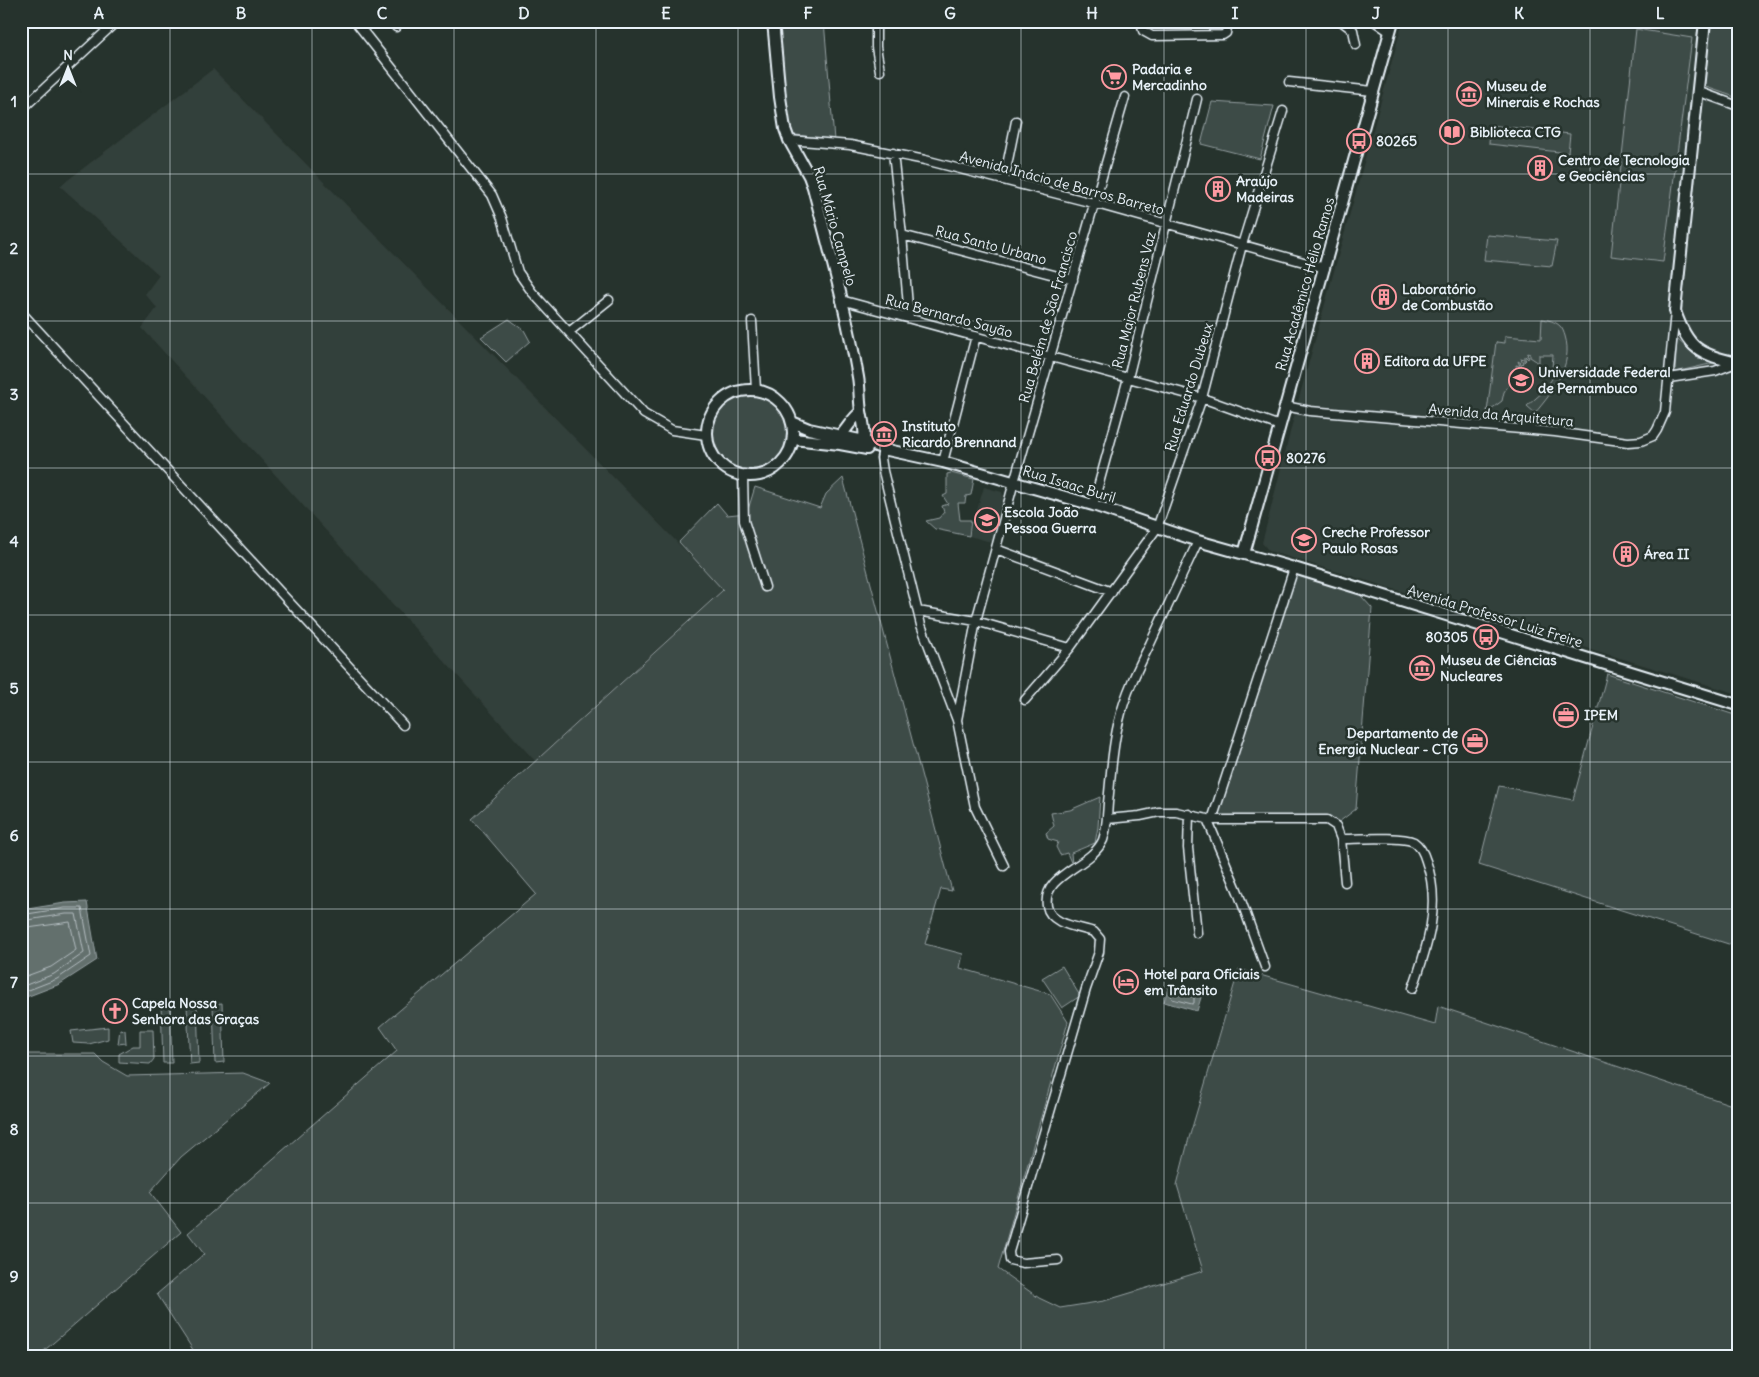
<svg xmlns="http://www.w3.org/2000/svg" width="1759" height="1377" font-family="Delius,sans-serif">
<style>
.built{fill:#333f3a}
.green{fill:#3e4b47;stroke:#939ea0}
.water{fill:#636f6d;stroke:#98a3a5}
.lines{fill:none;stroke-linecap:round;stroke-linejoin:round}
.shore{stroke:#b3bdc0;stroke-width:1}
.street-casing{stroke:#e8f1f8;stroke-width:11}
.secondary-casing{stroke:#e8f1f8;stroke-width:14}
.street{stroke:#26332d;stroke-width:8}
.secondary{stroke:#26332d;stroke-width:10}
.grid{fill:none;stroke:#e8f1f8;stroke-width:1;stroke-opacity:0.55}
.labels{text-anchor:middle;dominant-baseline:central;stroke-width:5;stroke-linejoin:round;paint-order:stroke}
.poi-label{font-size:14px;font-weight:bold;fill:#e8f1f8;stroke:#26332d;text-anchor:start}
.street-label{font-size:14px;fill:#e8f1f8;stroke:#26332d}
.neatline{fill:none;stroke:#e8f1f8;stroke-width:2}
.grid-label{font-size:16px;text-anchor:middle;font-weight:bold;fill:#e8f1f8}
</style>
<rect width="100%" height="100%" fill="#26332d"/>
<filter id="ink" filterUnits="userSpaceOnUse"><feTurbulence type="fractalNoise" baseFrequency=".02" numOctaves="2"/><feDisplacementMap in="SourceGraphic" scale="10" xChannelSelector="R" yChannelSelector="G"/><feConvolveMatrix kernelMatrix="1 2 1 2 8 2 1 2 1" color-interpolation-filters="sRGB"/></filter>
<g filter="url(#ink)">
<path class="built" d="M1403 21H1738V694L1269 551 1262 543 1296 409Z
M213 69 723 589 535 761 142 328 157 308 145 294 159 275 60 186Z
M984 487 1002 492 1005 503 995 543 969 536Z"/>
<path class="green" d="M776 21H824L834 140 789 134Z
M1710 21H1738V98L1703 86Z
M1636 29 1692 38 1663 262 1611 256Z
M1212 102 1274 106 1260 159 1201 144Z
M1490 125 1570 134 1568 153 1489 144Z
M1487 235 1557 241 1552 266 1484 260Z
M509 319 524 330 530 341 506 362 481 337Z
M1542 319C1548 320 1555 321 1560 326 1563 329 1564 333 1565 336 1574 365 1552 393 1535 413L1527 406 1544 391 1555 374 1545 368H1552L1553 355H1539V363L1530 357V354L1528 353 1527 356 1529 357 1528 359 1525 356V359L1526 360 1524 362V359L1521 358 1523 363 1521 365V363L1518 361 1520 366 1519 369V366L1516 365 1517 372 1514 368 1516 373 1514 376 1512 372 1513 377 1512 379 1510 376 1512 380 1504 392 1502 401 1487 412 1496 342 1505 343V336L1541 339Z
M1677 339 1698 358 1714 361V363L1675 372Z
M713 433a37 37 0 1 1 74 0a37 37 0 1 1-74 0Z
M951 473 974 479 971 495 966 496 965 503H958L960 520H971L969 536 935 529 926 521 939 518 944 512 942 506 948 504 943 496 947 494V474Z
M843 478 952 891 941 889 925 944 963 954 960 968 1050 994 1068 1022 998 1269 1039 1298 1060 1308 1104 1301 1203 1271 1177 1185 1189 1138 1239 969 1435 1025 1438 1006 1738 1107V1356H197L157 1294 204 1254 188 1233 397 1051 380 1027 536 894 472 819 723 590 679 542 717 503 727 515 747 513 755 487 820 508 826 494Z
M1294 568 1352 586 1372 608 1356 809 1335 825 1226 823 1217 810Z
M1607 674 1738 716V947L1479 865 1499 786 1573 800Z
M1100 797 1098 827 1095 843 1071 853 1072 865 1067 853 1060 855 1056 847 1058 842 1048 839 1046 833 1054 826 1051 813 1070 810Z
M1062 966 1080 996 1062 1008 1042 978Z
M170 1003 172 1063H163L161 1004Z
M222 1003 224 1062 215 1063 213 1004Z
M197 1004 199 1063 190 1064 187 1005Z
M108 1027V1039L89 1044 73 1043 71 1031Z
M120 1029 125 1030 126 1043 118 1044Z
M140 1030H153L154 1059 150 1064 119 1062V1054L133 1046H140Z
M21 1054H95L103 1062 127 1076 243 1073 270 1083 181 1157 150 1192 181 1232 38 1356H21Z"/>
<path class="water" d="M87 902 97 960 60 984 21 999V910L65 903Z
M1169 984 1202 994 1197 1011 1164 1002Z"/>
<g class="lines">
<path class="shore" d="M21 915 65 908H82L91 956 57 979 21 993
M21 921 66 914H76L84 953 54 974 21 987
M21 929 70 922 76 950 51 967 21 978
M1174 991 1194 997V1003L1192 1004 1172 999 1171 996Z"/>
<defs>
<path id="street" d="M355 21 492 195 502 218 518 272 532 292 644 414 672 430 706 435
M876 21V47L880 71
M1141 21 1143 31 1152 36 1223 35 1226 33 1228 21
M1341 21 1353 30 1356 45
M1374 21 1390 32
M396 27 400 21
M1289 82 1373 91
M1697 91 1738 106
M21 110 117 21
M789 140 850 145 925 160 1093 203 1325 268
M893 153 902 235 909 318
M1004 180 1016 121
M902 235 1073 280
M841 300 1202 398 1280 426
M21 312 403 725
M752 321 756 390
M569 332 609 300
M1669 378 1715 371 1736 363
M1285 406 1310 411 1555 432 1628 442 1641 441 1653 436 1657 430 1665 412 1675 312
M883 449 881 458 883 471 921 625 957 720 975 807 1004 866
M943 462 976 336
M743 476 744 521 765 587
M1093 505 1128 378 1197 99
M996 549 1112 592
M918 611 976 621 1070 648
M1025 700 1070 648 1157 528 1202 398 1242 245 1283 111
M957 720 976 621 1014 482 1125 97
M1189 814 1188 848 1197 933
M1107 819 1140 816 1159 812H1176L1212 820H1327L1336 826 1341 839C1357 839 1401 836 1414 842 1420 846 1424 854 1426 861 1442 904 1427 948 1413 988
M1207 819 1238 892 1265 967
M1212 820 1294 568
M1341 839 1345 882
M1058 1260 1023 1263 1010 1260 1009 1252 1086 989 1099 952 1100 939 1094 932C1080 927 1050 925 1047 906 1042 874 1091 867 1103 840 1107 829 1107 815 1108 803 1111 776 1112 747 1119 721 1125 694 1138 668 1150 644 1166 609 1182 575 1198 541"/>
<path id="secondary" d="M773 21 780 97 785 129 789 140 809 176 813 187C829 249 847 313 858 377 860 388 859 399 861 411 863 423 867 436 862 448
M1705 21 1675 311C1688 349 1699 354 1738 363
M707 433a43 43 0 1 1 86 0a43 43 0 1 1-86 0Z
M792 422 809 429 864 441 883 449 943 462 1093 505 1198 541 1294 568 1738 705
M840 436C848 428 852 418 861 412
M793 439 840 444 867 449
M1244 554 1393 21"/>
</defs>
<use href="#street" class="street-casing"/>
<use href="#secondary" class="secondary-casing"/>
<use href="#street" class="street"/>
<use href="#secondary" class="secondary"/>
</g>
</g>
<path class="grid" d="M170 21V1356M312 21V1356M454 21V1356M596 21V1356M738 21V1356M880 21V1356M1021 21V1356M1164 21V1356M1306 21V1356M1448 21V1356M1590 21V1356M21 174H1738M21 321H1738M21 468H1738M21 615H1738M21 762H1738M21 909H1738M21 1056H1738M21 1203H1738"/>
<defs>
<symbol id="supermarket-ring" viewBox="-11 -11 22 22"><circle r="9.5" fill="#26332d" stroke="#ff9aa2" stroke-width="1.5"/><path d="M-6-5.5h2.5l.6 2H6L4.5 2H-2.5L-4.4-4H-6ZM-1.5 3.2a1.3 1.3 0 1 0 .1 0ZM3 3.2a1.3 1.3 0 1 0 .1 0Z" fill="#ff9aa2"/></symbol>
<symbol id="museum-ring" viewBox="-11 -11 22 22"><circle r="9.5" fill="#26332d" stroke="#ff9aa2" stroke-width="1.5"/><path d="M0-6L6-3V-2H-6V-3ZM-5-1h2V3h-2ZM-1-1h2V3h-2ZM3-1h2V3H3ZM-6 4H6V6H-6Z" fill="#ff9aa2"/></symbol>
<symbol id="library-ring" viewBox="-11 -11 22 22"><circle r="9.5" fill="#26332d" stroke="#ff9aa2" stroke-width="1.5"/><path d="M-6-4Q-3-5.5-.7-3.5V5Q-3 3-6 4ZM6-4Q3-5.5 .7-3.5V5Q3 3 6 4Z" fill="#ff9aa2"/></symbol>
<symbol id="bus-ring" viewBox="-11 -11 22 22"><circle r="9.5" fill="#26332d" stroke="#ff9aa2" stroke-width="1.5"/><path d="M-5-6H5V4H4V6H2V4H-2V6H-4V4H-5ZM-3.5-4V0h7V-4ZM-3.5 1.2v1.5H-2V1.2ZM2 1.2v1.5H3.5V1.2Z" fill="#ff9aa2"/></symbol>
<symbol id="building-ring" viewBox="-11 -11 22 22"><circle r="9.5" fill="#26332d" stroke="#ff9aa2" stroke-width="1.5"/><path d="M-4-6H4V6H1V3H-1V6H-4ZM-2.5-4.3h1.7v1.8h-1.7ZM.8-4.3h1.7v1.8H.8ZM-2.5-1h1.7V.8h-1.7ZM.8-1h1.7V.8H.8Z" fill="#ff9aa2"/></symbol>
<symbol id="university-ring" viewBox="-11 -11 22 22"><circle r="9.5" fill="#26332d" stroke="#ff9aa2" stroke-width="1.5"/><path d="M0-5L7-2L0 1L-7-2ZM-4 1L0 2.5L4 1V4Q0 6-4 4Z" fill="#ff9aa2"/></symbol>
<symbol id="school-ring" viewBox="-11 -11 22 22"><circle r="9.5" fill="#26332d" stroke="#ff9aa2" stroke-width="1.5"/><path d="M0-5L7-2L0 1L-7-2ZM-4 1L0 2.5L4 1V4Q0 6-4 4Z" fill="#ff9aa2"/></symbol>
<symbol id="office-ring" viewBox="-11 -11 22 22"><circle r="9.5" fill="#26332d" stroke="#ff9aa2" stroke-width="1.5"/><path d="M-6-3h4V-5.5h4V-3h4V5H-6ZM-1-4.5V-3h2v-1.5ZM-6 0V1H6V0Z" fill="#ff9aa2"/></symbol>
<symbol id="hotel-ring" viewBox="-11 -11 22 22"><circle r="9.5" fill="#26332d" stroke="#ff9aa2" stroke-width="1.5"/><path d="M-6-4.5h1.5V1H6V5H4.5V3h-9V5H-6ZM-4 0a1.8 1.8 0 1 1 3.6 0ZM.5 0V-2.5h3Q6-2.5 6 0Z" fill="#ff9aa2"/></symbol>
<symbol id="church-ring" viewBox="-11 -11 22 22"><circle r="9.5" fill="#26332d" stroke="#ff9aa2" stroke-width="1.5"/><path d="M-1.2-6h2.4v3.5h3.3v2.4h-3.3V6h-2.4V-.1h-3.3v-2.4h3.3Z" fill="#ff9aa2"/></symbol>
</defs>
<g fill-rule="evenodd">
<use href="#supermarket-ring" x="1100" y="63" width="28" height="28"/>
<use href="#museum-ring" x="1455" y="80" width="28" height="28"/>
<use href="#library-ring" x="1438" y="118" width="28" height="28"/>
<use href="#bus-ring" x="1345" y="127" width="28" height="28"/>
<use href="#building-ring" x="1526" y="154" width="28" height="28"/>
<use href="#building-ring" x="1204" y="175" width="28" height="28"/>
<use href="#building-ring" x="1370" y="283" width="28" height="28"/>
<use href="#building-ring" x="1353" y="347" width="28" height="28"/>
<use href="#university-ring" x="1507" y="366" width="28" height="28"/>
<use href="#museum-ring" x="870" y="420" width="28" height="28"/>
<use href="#bus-ring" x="1254" y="444" width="28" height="28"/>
<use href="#school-ring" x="973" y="506" width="28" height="28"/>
<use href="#school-ring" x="1290" y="526" width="28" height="28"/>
<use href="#building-ring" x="1612" y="540" width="28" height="28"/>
<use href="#bus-ring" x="1472" y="623" width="28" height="28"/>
<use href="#museum-ring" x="1408" y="654" width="28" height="28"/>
<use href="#office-ring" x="1552" y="701" width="28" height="28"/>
<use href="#office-ring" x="1461" y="727" width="28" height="28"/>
<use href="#hotel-ring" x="1112" y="968" width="28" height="28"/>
<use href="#church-ring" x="101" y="997" width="28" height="28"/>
</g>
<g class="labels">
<g class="poi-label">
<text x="1132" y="69">Padaria e<tspan x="1132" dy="16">Mercadinho</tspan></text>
<text x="1486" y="86">Museu de<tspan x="1486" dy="16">Minerais e Rochas</tspan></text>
<text x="1470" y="132">Biblioteca CTG</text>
<text x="1376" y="141">80265</text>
<text x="1558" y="160">Centro de Tecnologia<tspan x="1558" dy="16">e Geociências</tspan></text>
<text x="1236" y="181">Araújo<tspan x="1236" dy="16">Madeiras</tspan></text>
<text x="1402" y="289">Laboratório<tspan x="1402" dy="16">de Combustão</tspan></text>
<text x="1384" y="361">Editora da UFPE</text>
<text x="1538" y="372">Universidade Federal<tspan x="1538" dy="16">de Pernambuco</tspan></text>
<text x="902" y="426">Instituto<tspan x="902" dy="16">Ricardo Brennand</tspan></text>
<text x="1286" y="458">80276</text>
<text x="1004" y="512">Escola João<tspan x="1004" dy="16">Pessoa Guerra</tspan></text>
<text x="1322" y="532">Creche Professor<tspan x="1322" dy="16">Paulo Rosas</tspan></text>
<text x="1644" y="554">Área II</text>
<text x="1468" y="637" text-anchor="end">80305</text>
<text x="1440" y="660">Museu de Ciências<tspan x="1440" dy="16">Nucleares</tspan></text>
<text x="1584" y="715">IPEM</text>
<text x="1458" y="733" text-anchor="end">Departamento de<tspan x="1458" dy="16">Energia Nuclear - CTG</tspan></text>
<text x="1144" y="974">Hotel para Oficiais<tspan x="1144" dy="16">em Trânsito</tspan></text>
<text x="132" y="1003">Capela Nossa<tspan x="132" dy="16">Senhora das Graças</tspan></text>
</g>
<g class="street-label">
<text transform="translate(1062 183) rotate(15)">Avenida Inácio de Barros Barreto</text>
<text transform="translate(835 226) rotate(74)">Rua Mário Campelo</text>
<text transform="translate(991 245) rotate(15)">Rua Santo Urbano</text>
<text transform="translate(1305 284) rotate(-74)">Rua Acadêmico Hélio Ramos</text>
<text transform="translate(1134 300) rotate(-76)">Rua Major Rubens Vaz</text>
<text transform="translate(949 316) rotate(15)">Rua Bernardo Sayão</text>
<text transform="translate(1048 317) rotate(-74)">Rua Belém de São Francisco</text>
<text transform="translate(1189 387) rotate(-73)">Rua Eduardo Dubeux</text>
<text transform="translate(1501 415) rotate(5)">Avenida da Arquitetura</text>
<text transform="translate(1069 484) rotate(17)">Rua Isaac Buril</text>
<text transform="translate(1495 616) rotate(17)">Avenida Professor Luiz Freire</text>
</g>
</g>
<rect width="1759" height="1377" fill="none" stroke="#26332d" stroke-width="55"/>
<g transform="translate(68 68)" stroke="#26332d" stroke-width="4" paint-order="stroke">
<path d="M0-4L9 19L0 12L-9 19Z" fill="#e8f1f8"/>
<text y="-8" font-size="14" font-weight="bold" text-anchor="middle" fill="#e8f1f8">N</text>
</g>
<rect x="28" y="28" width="1704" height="1322" class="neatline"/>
<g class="grid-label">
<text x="99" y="19">A</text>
<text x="241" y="19">B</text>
<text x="382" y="19">C</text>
<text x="524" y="19">D</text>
<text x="666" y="19">E</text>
<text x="808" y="19">F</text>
<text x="950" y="19">G</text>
<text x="1092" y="19">H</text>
<text x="1235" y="19">I</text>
<text x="1376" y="19">J</text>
<text x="1519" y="19">K</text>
<text x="1660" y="19">L</text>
<text x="14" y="107">1</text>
<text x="14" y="254">2</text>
<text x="14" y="400">3</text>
<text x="14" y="547">4</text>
<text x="14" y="694">5</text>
<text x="14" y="841">6</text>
<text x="14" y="988">7</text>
<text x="14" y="1135">8</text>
<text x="14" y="1282">9</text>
</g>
</svg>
